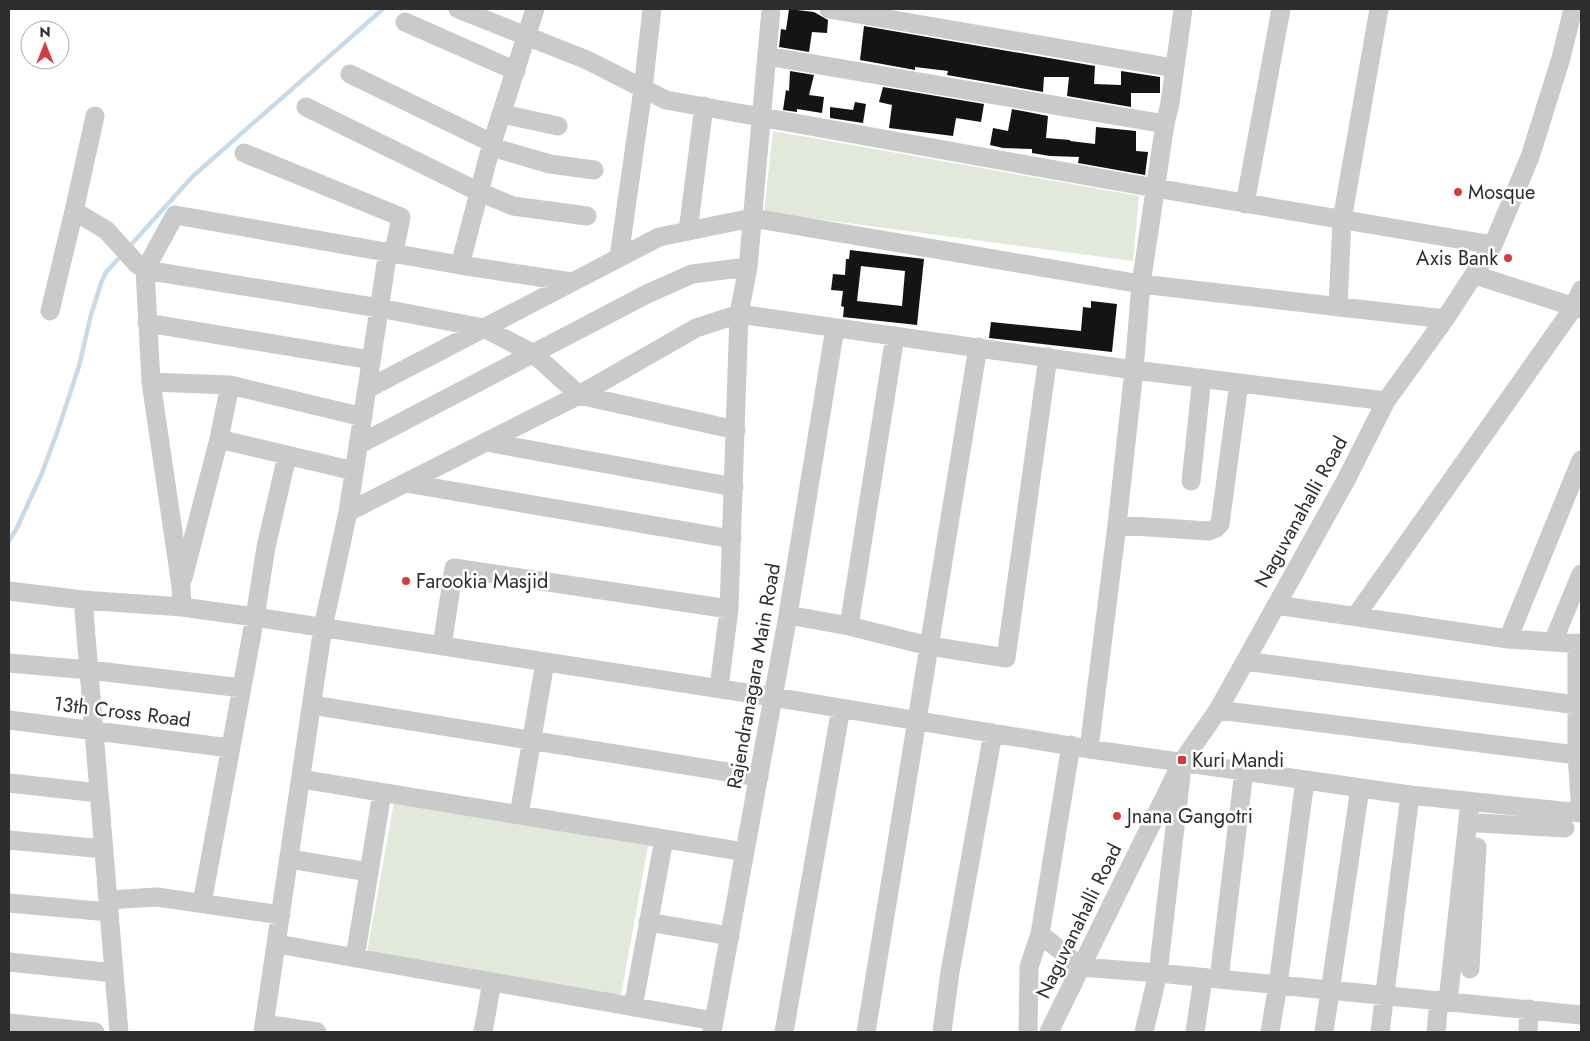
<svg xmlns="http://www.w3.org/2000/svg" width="1590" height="1041" font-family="Jost,sans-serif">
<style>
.green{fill:#e2e9db}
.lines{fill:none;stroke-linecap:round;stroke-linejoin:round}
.stream{stroke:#c8dae8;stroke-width:4.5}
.building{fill:#141414;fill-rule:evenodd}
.minor{stroke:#cacaca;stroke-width:19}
.poi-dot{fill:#d73b3f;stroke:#fff;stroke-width:2}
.labels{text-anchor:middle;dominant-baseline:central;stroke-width:5;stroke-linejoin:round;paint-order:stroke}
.poi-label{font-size:20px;fill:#2d2d2d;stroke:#fff;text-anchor:start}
.street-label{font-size:20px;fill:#2d2d2d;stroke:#fff}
</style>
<rect width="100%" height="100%" fill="#fff"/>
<path class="green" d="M773 131 1139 196 1133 261 764 212Z
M394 802 648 846 621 996 367 952Z"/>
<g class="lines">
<path class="stream" d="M128 248 193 176 383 9
M9 541 17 528 42 473 59 427 79 366 91 315 101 283 106 272 123 254"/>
</g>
<path class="building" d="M789 9 814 12 828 20 827 33 812 32 809 52 779 47 781 29 786 30Z
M864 26 1095 66 1094 84 1121 85V71L1160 77V93H1131V107L1067 96 1069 77H1044L1043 92 947 75 948 71 915 67V70L860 60Z
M790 71 814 75 809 95 824 97 822 113 797 109V112L783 110 786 90 789 91Z
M883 87 984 104 981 122 956 118 953 136 889 128 892 105 879 102Z
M855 102 866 104 863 123 830 118V107L853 110Z
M1012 109 1048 116 1046 138 1070 140V141L1095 144 1096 127 1136 131V151L1148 152 1145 175 1078 163 1079 157 1050 156 1032 153V149L1003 148 990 145 993 128 1008 131Z
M850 250 924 259 917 325 843 317 844 307 841 306 843 291 831 290 833 274 845 275 846 259H849ZM861 266 905 271 902 306 857 301Z
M1091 301 1117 304 1112 352 989 338 991 322 1081 331 1083 307 1091 308Z"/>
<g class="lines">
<path class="minor" d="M458 9 587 60 666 100 1155 188 1493 245
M829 9 1174 68
M405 22 516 71
M767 56 1165 124
M350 74 492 143
M306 107 479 192 513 206 587 216
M502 114 558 126
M95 116 74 211 106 230 137 264 145 270 379 308 484 328 534 354 579 395 736 430
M491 147 550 164 594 170
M244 153 401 217 394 252
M1245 204 1281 9
M688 231 704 106
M619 257 643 89 652 9
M460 265 492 143 535 9
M1475 275 1581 309
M1338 307 1342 220 1379 9
M50 311 74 211
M147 323 371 360
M151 382 230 385 363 417
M367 389 659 237 752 218 1141 284 1445 319
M219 439 354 471
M486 442 734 487
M358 445 647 294 692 274 748 267
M1191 481 1202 378
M406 483 732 539
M348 512 579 395 696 328 739 314 1134 370 1386 401
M1117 525 1209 531 1216 528 1220 524 1239 383
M183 578 219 439 230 385
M9 591 83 600 182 607 255 617 773 697 1089 749 1410 795 1581 813
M83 600 119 1032
M1276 605 1508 639 1581 644
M182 607 181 586 151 382 145 270 175 215 460 265 572 282
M788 615 849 626 929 646 1006 658 1048 357
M1355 617 1574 307 1581 290
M849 626 895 336
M1508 639 1581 460
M1553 642 1581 574
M1577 643V755L1581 813
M442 646 454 568 729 609
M1245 661 1577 705
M9 663 89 670 242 688
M719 688 729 609 739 314 748 267 771 9
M312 705 759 777
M1218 710 1577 755
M9 720 230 748
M1089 749 1117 525 1134 370 1141 284 1165 124 1170 103 1183 9
M301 779 745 852
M9 783 99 793
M519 815 545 662
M1478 823 1565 828
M9 840 104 849
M289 859 369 872
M108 900 157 897 281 915
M9 903 109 912
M202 903 255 617 266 547 287 456
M648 922 730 936
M1040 934 1081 967 1158 973 1581 1015
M277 944 714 1021
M355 958 382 793
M9 962 114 973
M1470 969 1477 847
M1219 979 1244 771
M1448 1001 1470 802
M633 1007 664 839
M9 1023 95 1032
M265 1024 317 1032
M263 1032 323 627 348 512 388 251
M483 1032 492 982
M712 1032 788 615 835 328
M784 1032 841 708
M866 1032 978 347
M942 1032 950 972 993 733
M1028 1032 1029 967 1040 934 1071 745
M1049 1032 1182 762 1218 710 1346 480 1386 401 1445 319 1493 245 1530 157 1561 58 1573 9
M1144 1032 1158 973 1181 776
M1195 1032 1203 978
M1270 1032 1278 985 1305 780
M1324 1032 1360 788
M1380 1032 1410 795
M1436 1032 1439 1000
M1528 1032 1529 1009"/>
</g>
<g class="poi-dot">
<circle cx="1458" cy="192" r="5"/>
<circle cx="1508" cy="258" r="5"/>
<circle cx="406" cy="581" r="5"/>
<rect x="1177" y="755" width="10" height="10" rx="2.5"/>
<circle cx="1117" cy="816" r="5"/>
</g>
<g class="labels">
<g class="poi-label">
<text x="1468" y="192">Mosque</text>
<text x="1498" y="258" text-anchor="end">Axis Bank</text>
<text x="416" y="581">Farookia Masjid</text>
<text x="1192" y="760">Kuri Mandi</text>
<text x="1127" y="816">Jnana Gangotri</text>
</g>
<g class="street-label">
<text transform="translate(1301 512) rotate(-61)">Naguvanahalli Road</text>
<text transform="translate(754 676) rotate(-80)">Rajendranagara Main Road</text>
<text transform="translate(122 712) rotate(7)">13th Cross Road</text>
<text transform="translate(1079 921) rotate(-64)">Naguvanahalli Road</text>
</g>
</g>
<rect width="1590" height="1041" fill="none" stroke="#2d2d2d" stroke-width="20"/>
<g transform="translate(45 45)"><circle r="24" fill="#ffffff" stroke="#ababab"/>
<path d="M0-4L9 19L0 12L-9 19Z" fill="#d73b3f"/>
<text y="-8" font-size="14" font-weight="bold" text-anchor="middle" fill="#2d2d2d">N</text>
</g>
</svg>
